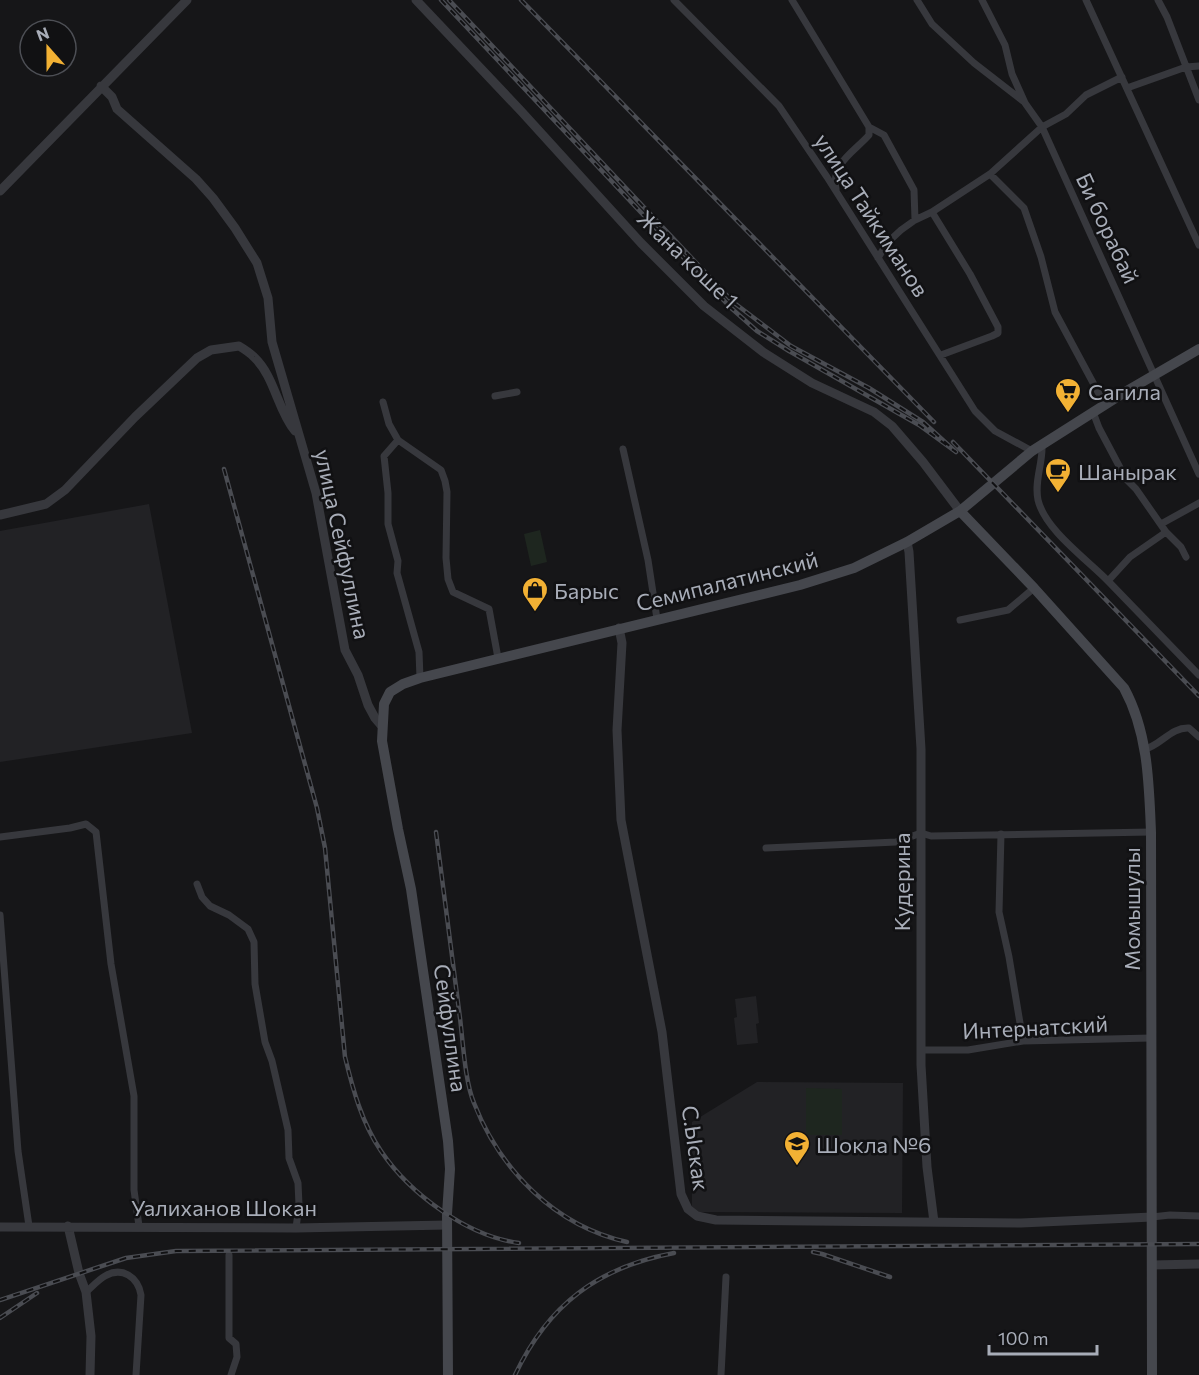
<svg xmlns="http://www.w3.org/2000/svg" width="1199" height="1375" font-family="Commissioner,sans-serif">
<style>
.built{fill:#222225}
.grass{fill:#1e261f}
.lines{fill:none;stroke-linecap:round;stroke-linejoin:round}
.minor{stroke:#37383d;stroke-width:7}
.tertiary{stroke:#37383d;stroke-width:9}
.secondary{stroke:#45474d;stroke-width:10}
.rail-casing{stroke:#4a4c52;stroke-width:4.5}
.rail{stroke:#111113;stroke-width:2;stroke-dasharray:7;stroke-linecap:butt}
.labels{text-anchor:middle;dominant-baseline:central;stroke-width:5;stroke-linejoin:round;paint-order:stroke}
.street-label{font-size:22px;fill:#a8adb8;stroke:#111113}
.poi-label{font-size:22px;fill:#a8adb8;stroke:#111113;text-anchor:start}
</style>
<rect width="100%" height="100%" fill="#161618"/>
<path class="built" d="M149 504 192 733 0 762V531Z
M756 996 759 1023 756 1024 758 1043 737 1045 734 1018 737 1017 735 999Z
M757 1082 903 1083 902 1213 692 1212V1122Z"/>
<path class="grass" d="M540 530 547 562 531 566 524 534Z
M806 1088 842 1089V1135H806Z"/>
<g class="lines">
<path class="minor" d="M674 0 779 106 827 177 975 411 995 431 1032 451
M792 0 869 127 884 135 914 190 915 220
M917 0 932 24 974 63 1023 101
M982 0 1005 45 1012 74 1025 103 1042 127 1199 474
M1086 0 1199 245
M1158 0 1167 17 1199 100
M1127 88 1186 67 1199 66
M990 174 1024 208 1041 257 1055 312 1105 405
M836 189C831 163 854 152 869 135V127
M932 212 970 274 998 327V333L992 336 941 355
M878 258 887 243 901 230 915 220 932 212 990 174 1042 127 1066 114 1086 95 1122 77
M495 396 517 392
M383 402 389 424 398 440 441 470 445 481 447 492 446 558 448 579 453 592 489 609 498 658
M1093 412 1099 428 1126 479 1136 489 1166 532 1181 547 1186 557
M398 440 384 456 388 493V524L398 561 397 573 419 652 420 678
M1042 445C1043 463 1034 481 1038 500 1045 530 1088 560 1109 582 1139 613 1169 644 1199 675
M623 449 648 560 657 619
M1161 524 1199 503
M1108 581 1130 557 1166 532
M960 620 1008 610 1034 588
M1145 749C1161 745 1171 727 1189 728L1199 737
M1001 834 999 912 1009 957 1023 1041
M0 837 70 828 86 824 96 832 111 964 134 1096V1190L139 1226
M766 848 896 842 921 833 931 836 1151 832
M197 884 202 897 210 906 229 915 248 929 254 942 255 984 265 1042 272 1061 288 1130 289 1158 298 1183 299 1205 296 1228
M0 915 18 1151 29 1226
M921 1050H968L1023 1041 1151 1038
M1152 1217 1170 1215 1199 1216
M229 1255V1338L236 1344 237 1357 231 1375
M86 1292C92 1287 98 1280 105 1276 122 1266 138 1277 141 1295L136 1375
M721 1375 726 1277"/>
<path class="tertiary" d="M416 0 521 111 641 243 704 306 763 352 812 383 874 412 892 426 923 462 960 511
M101 86 112 97 117 109 196 179 213 198 235 228 257 263 268 298 272 342 316 493 345 650 358 675 368 705 375 718 381 725
M0 191 187 0
M0 515 46 504 65 490 135 417 197 358 211 350 239 346C244 349 250 353 254 357 275 377 277 409 295 431
M907 542 909 552 921 749V1065L927 1167 934 1222
M619 628 622 643 617 730 621 820 662 1032 681 1194 688 1209 697 1216 716 1220 1021 1223 1152 1217
M68 1226 79 1273 86 1292 91 1336 90 1375
M0 1227 296 1228 447 1225
M1152 1265 1199 1264"/>
<path class="secondary" d="M960 511 1034 588 1124 688C1148 732 1149 783 1151 832L1152 1375
M448 1375 447 1214 450 1169 448 1141 411 889 398 829 382 741 384 704 390 692 403 684 420 678 800 585 854 568 907 542 960 511 1032 451 1125 392 1199 349"/>
<defs>
<path id="rail" d="M441 0 730 307 757 331 789 351 919 425 956 452 923 422 869 388 791 346 733 302 449 0
M521 0 934 422
M953 442 1199 696
M224 469 317 808 325 848 345 1057C353 1090 362 1123 381 1151 410 1194 467 1236 519 1243
M436 832C444 894 452 956 460 1018 463 1042 465 1082 474 1103 500 1170 555 1226 627 1242
M813 1252 822 1254 890 1277
M0 1300 126 1258 176 1251 1199 1244
M0 1318 37 1293
M515 1375C548 1305 598 1267 674 1253"/>
</defs>
<use href="#rail" class="rail-casing"/>
<use href="#rail" class="rail"/>
</g>
<defs>
<symbol id="supermarket-pin" viewBox="-11 -11 22 30"><path d="M0 17L-7.5 6A9.5 9.5 0 1 1 7.5 6Z" fill="#f2b134" stroke="#111113"/><path d="M-6-5.5h2.5l.6 2H6L4.5 2H-2.5L-4.4-4H-6ZM-1.5 3.2a1.3 1.3 0 1 0 .1 0ZM3 3.2a1.3 1.3 0 1 0 .1 0Z" fill="#111"/></symbol>
<symbol id="cafe-pin" viewBox="-11 -11 22 30"><path d="M0 17L-7.5 6A9.5 9.5 0 1 1 7.5 6Z" fill="#f2b134" stroke="#111113"/><path d="M-5.5-4.5H6V0H3Q3 3.5 0 3.5H-2.5Q-5.5 3.5-5.5 0ZM3-3.2v2h1.7v-2ZM-6 4.5H4V6H-6Z" fill="#111"/></symbol>
<symbol id="shop-pin" viewBox="-11 -11 22 30"><path d="M0 17L-7.5 6A9.5 9.5 0 1 1 7.5 6Z" fill="#f2b134" stroke="#111113"/><path d="M-5-2.5h2.3a2.7 3.5 0 0 1 5.4 0H5L5.5 6h-11ZM-1.5-2.5h3a1.5 2.3 0 0 0-3 0Z" fill="#111"/></symbol>
<symbol id="school-pin" viewBox="-11 -11 22 30"><path d="M0 17L-7.5 6A9.5 9.5 0 1 1 7.5 6Z" fill="#f2b134" stroke="#111113"/><path d="M0-5L7-2L0 1L-7-2ZM-4 1L0 2.5L4 1V4Q0 6-4 4Z" fill="#111"/></symbol>
</defs>
<g fill-rule="evenodd">
<use href="#supermarket-pin" x="1053" y="376" width="30" height="40"/>
<use href="#cafe-pin" x="1043" y="456" width="30" height="40"/>
<use href="#shop-pin" x="520" y="575" width="30" height="40"/>
<use href="#school-pin" x="782" y="1129" width="30" height="40"/>
</g>
<g class="labels">
<g class="street-label">
<text transform="translate(872 215) rotate(57)">улица Тайкиманов</text>
<text transform="translate(1108 228) rotate(65)">Би борабай</text>
<text transform="translate(688 259) rotate(44)">Жана коше 1</text>
<text transform="translate(343 544) rotate(78)">улица Сейфуллина</text>
<text transform="translate(727 581) rotate(-14)">Семипалатинский</text>
<text transform="translate(901 882) rotate(-90)">Кудерина</text>
<text transform="translate(1131 909) rotate(-90)">Момышулы</text>
<text transform="translate(1035 1027) rotate(-3)">Интернатский</text>
<text transform="translate(451 1028) rotate(82)">Сейфуллина</text>
<text transform="translate(696 1148) rotate(82)">С.Ыскак</text>
<text x="224" y="1207">Уалиханов Шокан</text>
</g>
<g class="poi-label">
<text x="1088" y="391">Сагила</text>
<text x="1078" y="471">Шанырак</text>
<text x="554" y="590">Барыс</text>
<text x="816" y="1144">Шокла №6</text>
</g>
</g>
<g transform="translate(48 48) rotate(339)"><circle r="28" fill="#111113" stroke="#4d4f55" stroke-width="1.5"/>
<path d="M0-4.5L10 22L0 15L-10 22Z" fill="#f2b134"/>
<text y="-9" font-size="16" font-weight="bold" text-anchor="middle" fill="#a8adb8">N</text>
</g>
<path d="M989 1345v9h108v-9" fill="none" stroke="#a8adb8" stroke-width="3"/>
<text x="998" y="1345" font-size="18" fill="#a8adb8" stroke="#111113" stroke-width="4.5" paint-order="stroke">100 m</text>
</svg>
